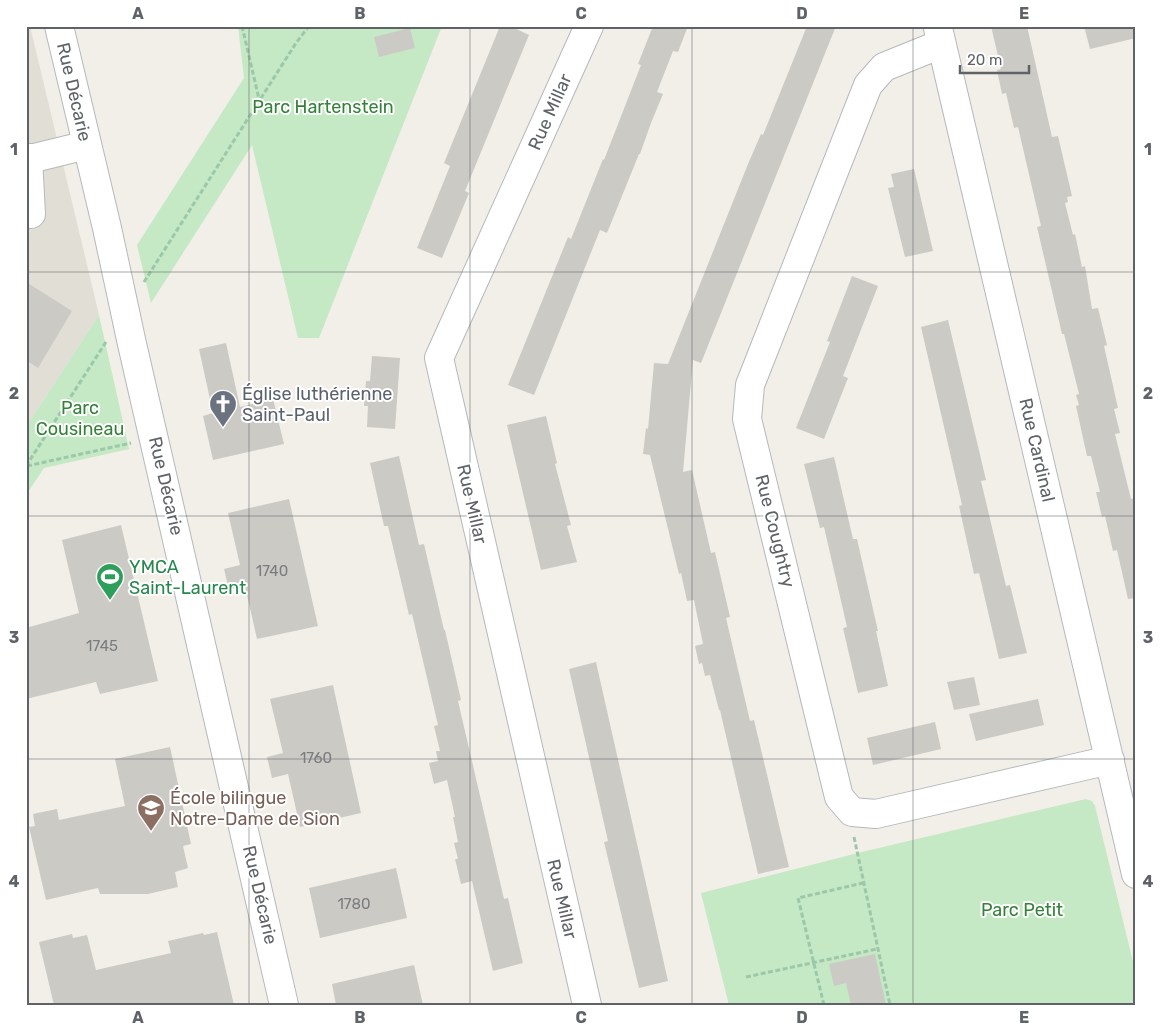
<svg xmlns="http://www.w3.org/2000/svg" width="1162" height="1031" font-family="Rubik,sans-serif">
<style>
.education{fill:#e1ded6}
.green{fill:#c5e8c5}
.building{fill:#cccac5}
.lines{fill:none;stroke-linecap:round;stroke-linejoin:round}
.minor-casing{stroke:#b5b8bc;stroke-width:30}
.path{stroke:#9cc7a9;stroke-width:3;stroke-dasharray:5 2.5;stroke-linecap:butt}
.minor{stroke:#fff;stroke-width:28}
.grid{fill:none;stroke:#5f6368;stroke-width:1;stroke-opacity:0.55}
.labels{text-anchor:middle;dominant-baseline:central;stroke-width:4;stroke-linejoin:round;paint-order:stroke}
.number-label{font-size:15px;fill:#7a7d7f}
.street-label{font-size:18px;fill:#5f6368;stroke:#fff}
.park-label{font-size:18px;fill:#348238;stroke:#fff}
.worship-label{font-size:18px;fill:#5b616d;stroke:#fff;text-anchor:start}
.leisure-label{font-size:18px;fill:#27864d;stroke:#fff;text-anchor:start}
.education-label{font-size:18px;fill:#785e54;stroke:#fff;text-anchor:start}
.neatline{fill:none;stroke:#5f6368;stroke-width:2}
.grid-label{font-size:16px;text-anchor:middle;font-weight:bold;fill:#5f6368}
</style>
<rect width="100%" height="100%" fill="#f1efe8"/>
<path class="education" d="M26 26H30L99 315 26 427Z"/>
<path class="green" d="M238 26H442L319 338H298L252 145 151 303 137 245 244 78Z
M99 315 129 449 44 468 26 495V427Z
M1086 799 1092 801 1095 806 1136 974V1005H729L701 893 862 852Z"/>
<path class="building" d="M500 26H510L529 35 465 191 469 193 442 258 417 248 450 166 444 163Z
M653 26H688L678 52 673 51 657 92 663 94 651 123 640 154H639L607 233 600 230 534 395 508 385 568 237 571 239 603 159 604 160 641 65 638 64Z
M807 26H836L701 363 693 360 683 472 692 470 711 553 715 552 730 617 726 618 750 721 754 720 789 867 758 874 720 710H719L710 675 705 676 702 663 699 664 695 646 703 644 694 600 687 601 681 573 679 574 650 455 643 454 646 428 648 429 654 363 668 364 748 164 761 134 763 135Z
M991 26H1027L1052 137 1058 136 1072 196 1067 197 1068 202 1065 203 1073 235 1075 234 1082 267 1085 266 1092 309 1098 308 1107 345 1104 346 1118 408 1114 409 1120 433 1115 434 1131 499 1136 498V598L1128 599 1117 550 1113 551 1105 516 1102 517 1096 492H1100L1091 456H1087L1076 406 1079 405 1076 395 1079 394 1064 334H1062L1037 227 1041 226 1018 127 1014 128 1006 93 1002 94 997 70 1001 69Z
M1084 26H1136V38L1090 49Z
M410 28 415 48 379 57 374 37Z
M914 169 933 251 905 257 888 188 894 187 891 174Z
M852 276 878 286 843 376 848 378 824 439 796 428 830 342 827 341Z
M26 282 72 311 38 368 26 360Z
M948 320 986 480 981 481 1006 586 1010 585 1027 653 999 659 979 573 974 574 959 506 962 505 921 327Z
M226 343 240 407 273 399 284 444 213 460 203 416 213 413 199 349Z
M372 356 400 358 395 429 367 427 368 406H364L366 381H370Z
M546 416 557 463 555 464 571 525 567 526 577 562 541 570 507 425Z
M399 456 419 545 424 544 444 630H445L461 700 458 701 504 899 508 898 523 963 493 971 472 881 461 884 455 859H458L454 843 458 842 453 817H455L447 780 434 784 429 763 438 761 436 751H440L434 726 438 725 412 614 409 615 388 526H384L370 463Z
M834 457 853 539H857L878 631H876L888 686 858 693 843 628 847 627 824 527 820 528 804 464Z
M289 499 318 626 257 639 245 586 229 590 224 569 240 565 228 513Z
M121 525 158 681 100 694 96 682 26 699V628L79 613 62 540Z
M596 662 668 981 639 988 604 842 608 841 569 669Z
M974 677 980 705 954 710 947 682Z
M333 685 361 813 300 827 288 774 272 778 267 757 283 753 270 699Z
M1038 699 1044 725 976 741 969 714Z
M935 722 941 749 873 765 867 738Z
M170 747 191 844 183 846 188 868 175 872 178 887 148 894H100L98 888 46 900 29 827 35 826 33 814 57 809 59 820 125 806 115 759Z
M396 868 407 918 320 938 309 888Z
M217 932 234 1005H54L39 942 72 934 73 938 87 935 96 970 171 953 168 941 203 933 204 935Z
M875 954 886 1005H851L846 983 834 986 829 964Z
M414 965 423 1005H336L332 984Z"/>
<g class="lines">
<defs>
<path id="minor" d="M59 26 107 228 132 344 284 1005
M938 28 1136 874
M941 44 884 67 868 85 750 385 747 419 839 797 852 812 876 814 1110 760
M26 158H34L87 145
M26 214H31L28 158
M587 1005 439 358 589 26"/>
</defs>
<use href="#minor" class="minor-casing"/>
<path class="path" d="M242 26 259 99
M144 282 296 43 309 26
M26 466 106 342
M27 466 131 443
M854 837 890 1005
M746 977 877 949
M824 1005 798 898 863 883"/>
<use href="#minor" class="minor"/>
</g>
<path class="grid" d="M249 26V1005M470 26V1005M692 26V1005M913 26V1005M26 272H1136M26 516H1136M26 759H1136"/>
<defs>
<symbol id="church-pin" viewBox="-11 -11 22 30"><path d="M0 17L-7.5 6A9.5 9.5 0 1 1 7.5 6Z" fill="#6b7280" stroke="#fff"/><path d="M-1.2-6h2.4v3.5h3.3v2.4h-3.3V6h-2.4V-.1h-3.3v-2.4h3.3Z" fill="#fff"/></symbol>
<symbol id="stadium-pin" viewBox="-11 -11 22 30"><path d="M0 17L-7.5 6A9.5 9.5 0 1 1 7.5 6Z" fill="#2e9e5b" stroke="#fff"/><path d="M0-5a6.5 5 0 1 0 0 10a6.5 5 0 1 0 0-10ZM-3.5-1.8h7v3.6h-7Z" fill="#fff"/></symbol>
<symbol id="school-pin" viewBox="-11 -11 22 30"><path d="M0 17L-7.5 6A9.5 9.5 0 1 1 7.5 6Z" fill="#8d6e63" stroke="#fff"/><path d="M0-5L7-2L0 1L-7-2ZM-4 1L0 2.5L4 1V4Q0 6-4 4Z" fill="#fff"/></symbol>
</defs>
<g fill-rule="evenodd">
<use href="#church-pin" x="207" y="388" width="32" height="43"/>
<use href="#stadium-pin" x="94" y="561" width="32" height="43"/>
<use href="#school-pin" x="135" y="792" width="32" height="43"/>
</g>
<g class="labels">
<g class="number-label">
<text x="272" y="571">1740</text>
<text x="102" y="646">1745</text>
<text x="316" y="758">1760</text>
<text x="354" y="904">1780</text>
</g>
<g class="street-label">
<text transform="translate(74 92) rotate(77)">Rue Décarie</text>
<text transform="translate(550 112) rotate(-66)">Rue Millar</text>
<text transform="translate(1037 450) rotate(77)">Rue Cardinal</text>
<text transform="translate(166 486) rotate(77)">Rue Décarie</text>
<text transform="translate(472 504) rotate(77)">Rue Millar</text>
<text transform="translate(775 531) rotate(76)">Rue Coughtry</text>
<text transform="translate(260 895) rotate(77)">Rue Décarie</text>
<text transform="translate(562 899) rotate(77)">Rue Millar</text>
</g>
<g class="park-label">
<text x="323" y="107">Parc Hartenstein</text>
<text x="80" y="408">Parc<tspan x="80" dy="21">Cousineau</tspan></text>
<text x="1022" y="910">Parc Petit</text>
</g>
<g class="worship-label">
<text x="242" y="394">Église luthérienne<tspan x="242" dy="21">Saint-Paul</tspan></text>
</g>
<g class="leisure-label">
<text x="129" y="567">YMCA<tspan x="129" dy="21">Saint-Laurent</tspan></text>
</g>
<g class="education-label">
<text x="170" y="798">École bilingue<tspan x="170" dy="21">Notre-Dame de Sion</tspan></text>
</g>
</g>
<rect width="1162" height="1031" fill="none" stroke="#ffffff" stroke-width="55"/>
<path d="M960 65v8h69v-8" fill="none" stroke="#5f6368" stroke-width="2.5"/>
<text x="967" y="65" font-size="15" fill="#5f6368" stroke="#ffffff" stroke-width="4" paint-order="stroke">20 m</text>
<rect x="28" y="28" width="1106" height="976" class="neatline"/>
<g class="grid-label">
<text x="138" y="19">A</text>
<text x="360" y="19">B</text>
<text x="581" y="19">C</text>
<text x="802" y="19">D</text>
<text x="1024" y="19">E</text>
<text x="14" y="155">1</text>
<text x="1148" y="155">1</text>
<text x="14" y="399">2</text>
<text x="1148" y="399">2</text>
<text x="14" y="643">3</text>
<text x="1148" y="643">3</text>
<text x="14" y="887">4</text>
<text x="1148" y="887">4</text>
<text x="138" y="1023">A</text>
<text x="360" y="1023">B</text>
<text x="581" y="1023">C</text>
<text x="802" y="1023">D</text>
<text x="1024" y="1023">E</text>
</g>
</svg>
